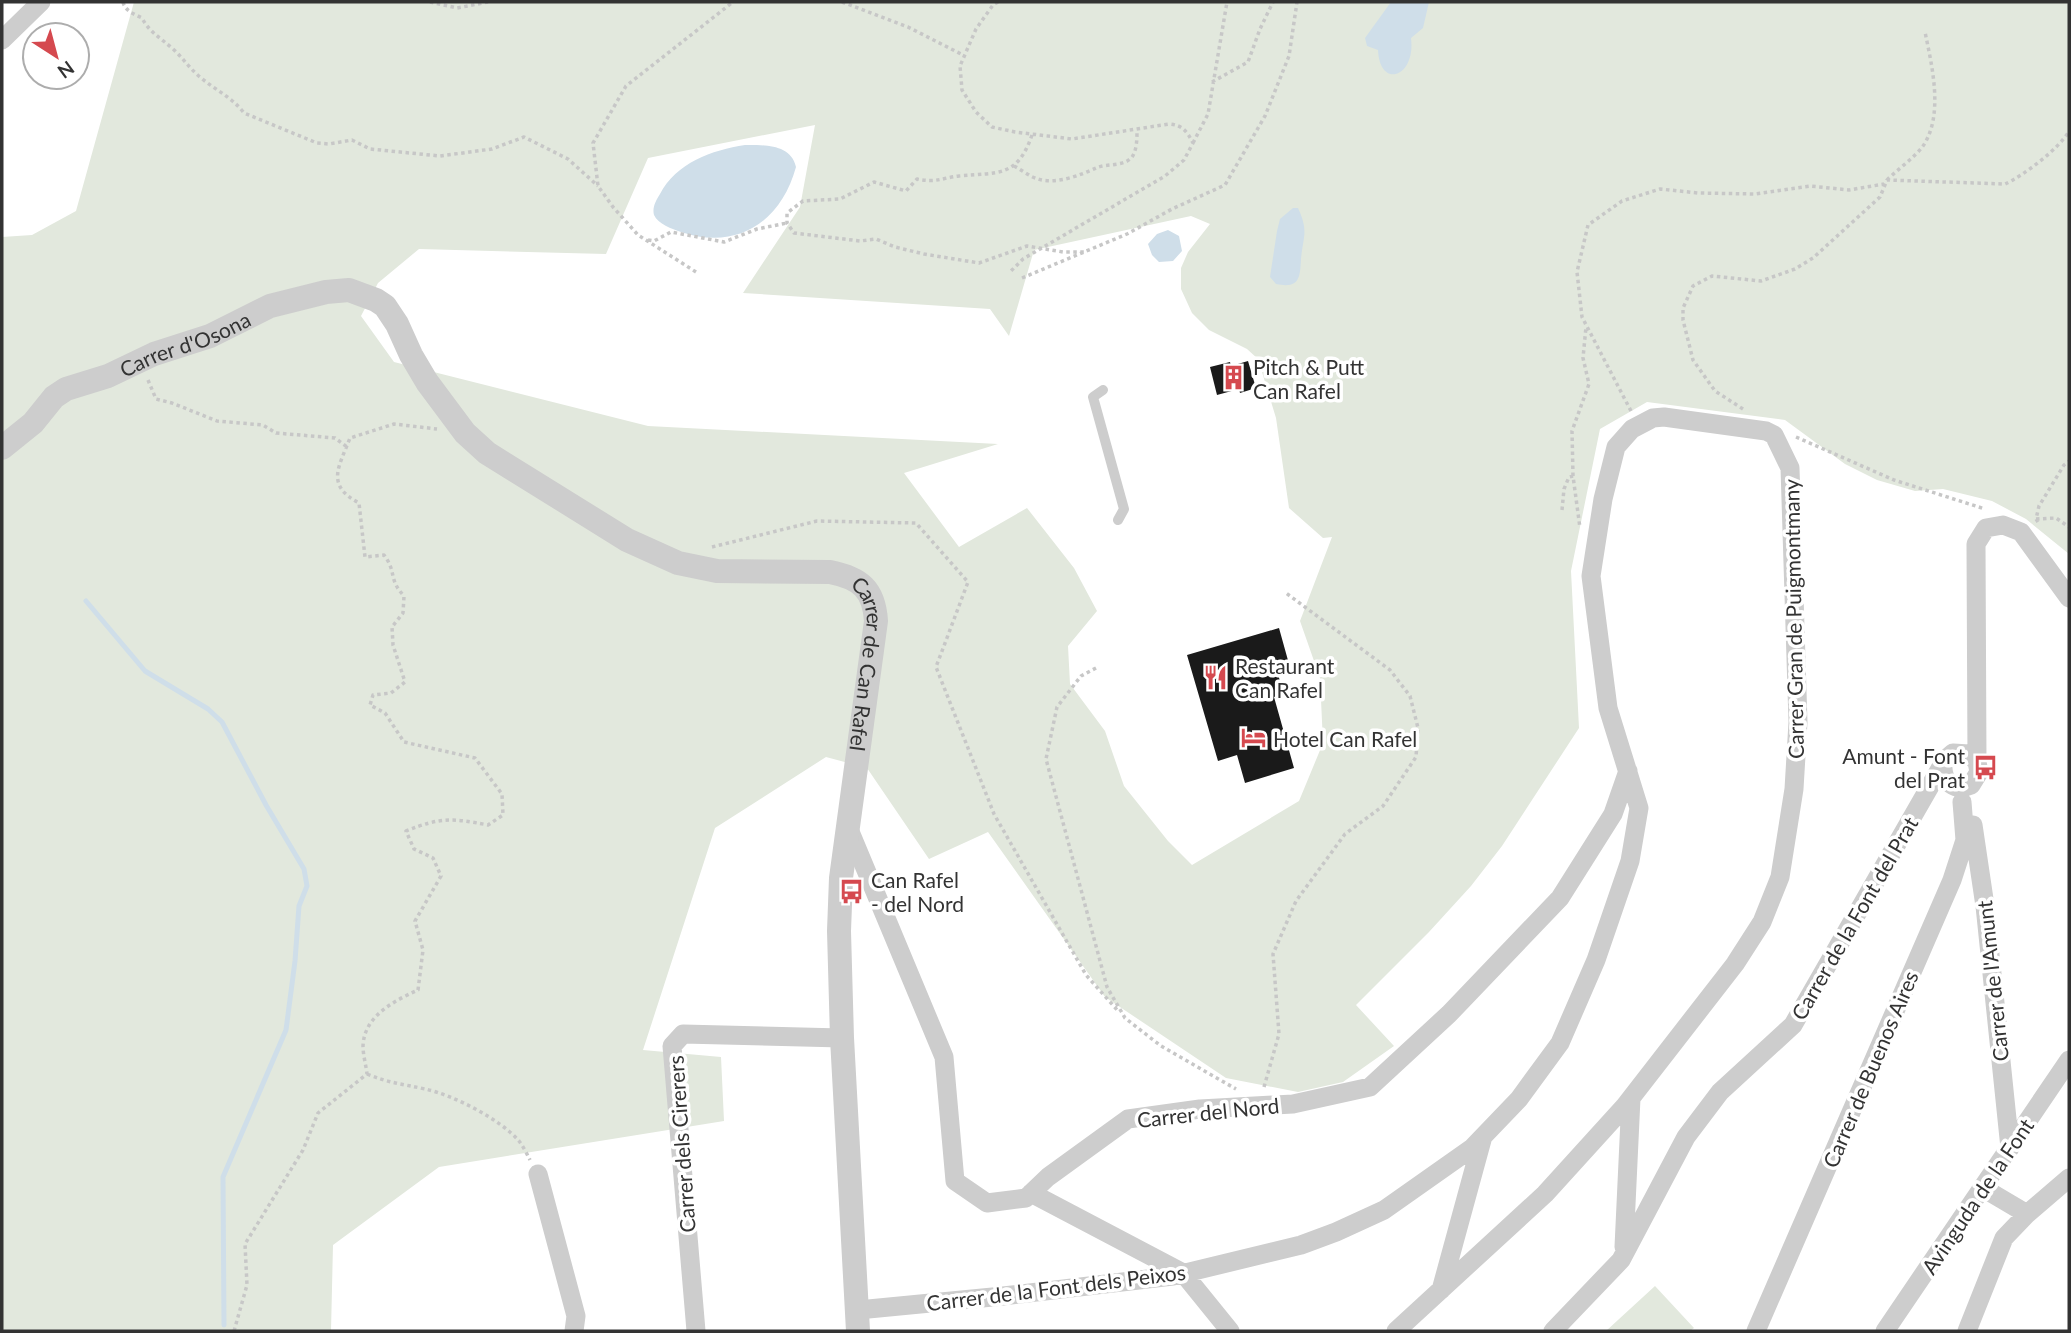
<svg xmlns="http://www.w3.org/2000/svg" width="2071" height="1333" font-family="Lato,sans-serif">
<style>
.green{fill:#e2e8dd;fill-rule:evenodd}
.water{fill:#cfdee9}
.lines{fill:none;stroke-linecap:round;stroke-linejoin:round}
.stream{stroke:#cfdee9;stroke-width:5}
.building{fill:#1a1a1a}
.path{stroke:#c7c7c7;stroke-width:3.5;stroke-dasharray:3.5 3.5;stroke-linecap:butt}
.service{stroke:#cdcdcd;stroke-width:10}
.minor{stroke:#cdcdcd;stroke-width:19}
.tertiary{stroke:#cdcdcd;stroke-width:24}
.labels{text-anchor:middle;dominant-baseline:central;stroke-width:7;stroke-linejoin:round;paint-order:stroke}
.street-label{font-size:21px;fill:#333;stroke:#fff}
.poi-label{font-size:21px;fill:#333;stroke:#fff;text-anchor:start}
</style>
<rect width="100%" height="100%" fill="#fff"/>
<path class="green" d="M134 2H2069V554L2026 519 1992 501 1943 489 1915 491 1877 480 1845 464 1785 420 1647 402 1600 429 1571 571 1579 728 1502 846 1471 886 1429 932 1356 1005 1394 1046 1343 1082 1298 1092 1226 1078 1105 997 988 832 929 859 867 768 826 757 715 828 643 1050 721 1057 724 1121 439 1167 333 1245 331 1331H2V237L32 235 76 211ZM815 125 800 207 743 293 990 309 1009 336 1034 250 1191 216 1210 224 1188 252 1181 268V289L1192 313 1209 330 1247 349 1258 359 1276 418 1289 508 1323 538 1332 537 1300 621 1320 678 1323 743 1299 801 1192 865 1168 841 1124 786 1105 731 1070 684 1068 646 1097 611 1074 568 1027 508 959 547 904 473 998 444 648 426 394 362 361 316 378 283 419 249 606 254 648 158Z
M1655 1286 1694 1328 1690 1331H1606Z"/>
<path class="water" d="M1391 2H1429L1423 28 1411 38C1416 77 1380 90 1378 50L1367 46 1365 38Z
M745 145C764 145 791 144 796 167 781 222 737 251 681 232 672 229 658 224 654 215 652 208 656 200 660 194 676 163 712 150 745 145Z
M1293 208H1298C1309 232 1303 236 1301 259 1300 277 1300 289 1276 284L1270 277 1277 231 1280 219Z
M1168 230 1179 236 1182 251 1173 261 1159 262 1152 255 1148 244 1157 234Z"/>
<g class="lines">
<path class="stream" d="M86 601 145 671 208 709 222 722 266 805 304 869 307 886 299 906 295 961 286 1030 223 1177 224 1325"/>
</g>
<path class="building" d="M1248 361 1256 388 1240 393 1239 389 1217 395 1210 367 1230 362 1231 366Z
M1279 628 1289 664 1276 668 1284 694 1274 697 1294 768 1245 783 1237 755 1218 761 1187 655Z"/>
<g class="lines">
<path class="path" d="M123 2C125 11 134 14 142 18 150 33 161 38 173 49 183 58 190 69 200 77 215 90 232 97 244 113L317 143 329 144 352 140 370 149 440 156 492 149 524 137 568 159 598 186
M430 2 457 8 488 2
M842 2 908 27 963 55
M998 2 993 5 976 29 960 66 962 90 976 112 992 127 1015 132 1072 139 1169 124C1182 125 1187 131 1193 143L1184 160 1165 176 1023 259 1009 273
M1212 82 1248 62 1260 29 1273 2
M1032 135C1017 178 999 172 959 176 941 178 937 183 917 179L906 191 874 182 840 199 803 201 787 213V223L794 233 860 241 876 239 895 247 924 254 979 263 1027 246 1063 252H1084
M1193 143 1208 114 1227 2
M1014 166C1022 170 1030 177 1038 179 1055 185 1081 175 1096 168 1107 163 1124 167 1132 157 1137 150 1137 138 1137 130
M1887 180C1898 169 1914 158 1923 146 1944 115 1932 66 1925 32
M648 240 654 241 671 232 724 242 757 229 787 223
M696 272 638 235 613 207 598 186 593 143 626 86 733 2
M1022 278 1127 234 1172 209 1225 185 1265 116 1289 56 1297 2
M148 380 156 399 172 403 217 421 263 425 276 433 335 438 347 447
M1743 409 1715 391 1693 360 1683 320V308L1693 286 1712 276 1761 281 1795 269 1813 258 1880 197 1887 180 2005 184C2023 176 2060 148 2069 131
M1631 411 1582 317 1577 272 1588 225 1622 201 1660 189 1698 193 1755 194 1810 186 1849 190 1884 184
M1796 437 1894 480 1985 509
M1573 476 1572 431 1589 384 1583 358 1586 327
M1562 510 1564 489 1569 477 1573 476 1580 528
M2036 519 2056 518 2069 527
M2038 522 2036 519 2039 506 2064 465 2069 461
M712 547 817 521 916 523 968 582 936 667 994 814 1086 975 1119 1012
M1096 668 1081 676 1057 707 1046 759 1107 987 1125 1018 1161 1046 1236 1089
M367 1074C388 1083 403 1084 425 1089 453 1095 500 1119 519 1141 523 1146 527 1154 530 1160
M1264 1087 1279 1034 1273 954 1296 901 1345 834 1383 806 1416 757 1418 728 1410 696 1390 670 1286 593
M234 1331 247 1285 245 1244 303 1150 318 1113 367 1074C366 1065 363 1055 363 1046 364 1016 394 1001 418 990L423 950 415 921 441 876 433 858 414 849 406 831C441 817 452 818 488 825L503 815 502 794 475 758 404 742 385 713 370 705 373 695 391 693 405 682 393 645 392 627 403 613 404 596C388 579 397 572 384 555L365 557 359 503C325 485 339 467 350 438L394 424 437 429"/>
<path class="service" d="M1103 390 1093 397 1124 509 1118 520"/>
<path class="minor" d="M2 40 41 2
M1977 762 1976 544 1986 528 2003 525 2021 532 2069 598
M1973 825 1985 906 2010 1148
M848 827 944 1057 955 1181 987 1203 1026 1198 1048 1177 1128 1119 1200 1109 1293 1104 1370 1087 1449 1014 1560 898 1613 814 1628 771
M538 1174 576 1316 574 1331
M1983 1188 2027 1214
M1031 1193 1183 1273 1230 1331
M1624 1247 1631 1098
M1441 1290 1482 1140
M858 1310 1003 1296 1173 1276 1301 1245 1336 1232 1384 1210 1472 1148 1519 1099 1560 1043 1596 960 1630 861 1639 808 1608 708 1591 576 1603 499 1616 447 1632 429 1653 418 1664 417 1766 431 1774 435 1790 468 1798 722 1794 789 1780 877 1762 922 1735 964 1624 1107 1545 1194 1396 1331
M696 1331 672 1046 683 1034 842 1038
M1553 1331 1621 1260 1686 1137 1720 1092 1793 1025 1945 760 1953 753 1969 754 1977 762 1979 772 1971 785C1955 792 1942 782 1943 765
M1756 1331 1952 880 1965 840 1962 802
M1885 1331 2069 1060
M1967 1331 2004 1238 2027 1214 2069 1178"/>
<path class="tertiary" id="s1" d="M2 448 33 423 54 397 66 389 108 376 154 354 210 336 270 306 326 292 349 290 376 300 385 306 397 324 411 355 427 382 465 433 487 453 627 540 678 563 717 571 830 572C860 578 874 589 876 621L841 878 839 931 842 1038 858 1331"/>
</g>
<defs>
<symbol id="building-bare" viewBox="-9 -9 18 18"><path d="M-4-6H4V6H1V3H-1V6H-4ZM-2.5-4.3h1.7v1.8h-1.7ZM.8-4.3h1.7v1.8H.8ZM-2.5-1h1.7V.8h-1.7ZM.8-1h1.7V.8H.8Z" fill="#d5494f" stroke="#fff" stroke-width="2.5" paint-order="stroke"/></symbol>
<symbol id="restaurant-bare" viewBox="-9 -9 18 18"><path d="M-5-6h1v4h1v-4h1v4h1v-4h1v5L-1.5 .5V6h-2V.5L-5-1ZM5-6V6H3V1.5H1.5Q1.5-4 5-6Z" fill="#d5494f" stroke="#fff" stroke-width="2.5" paint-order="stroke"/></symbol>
<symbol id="hotel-bare" viewBox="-9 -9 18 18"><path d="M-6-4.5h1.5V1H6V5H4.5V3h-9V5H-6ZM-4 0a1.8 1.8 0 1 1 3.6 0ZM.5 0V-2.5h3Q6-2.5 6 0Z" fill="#d5494f" stroke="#fff" stroke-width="2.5" paint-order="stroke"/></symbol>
<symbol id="bus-bare" viewBox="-9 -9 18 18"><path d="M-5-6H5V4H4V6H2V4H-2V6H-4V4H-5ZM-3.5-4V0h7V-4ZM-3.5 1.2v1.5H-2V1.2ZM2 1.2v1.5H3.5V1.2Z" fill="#d5494f" stroke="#fff" stroke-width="2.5" paint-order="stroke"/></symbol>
</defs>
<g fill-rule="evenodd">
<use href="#building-bare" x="1216" y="360" width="35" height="35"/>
<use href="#restaurant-bare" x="1198" y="660" width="35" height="35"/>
<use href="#hotel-bare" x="1236" y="720" width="35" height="35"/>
<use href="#bus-bare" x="1968" y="750" width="35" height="35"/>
<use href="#bus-bare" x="834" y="874" width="35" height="35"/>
</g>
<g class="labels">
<g class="street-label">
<text stroke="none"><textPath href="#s1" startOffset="215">Carrer d'Osona</textPath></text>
<text transform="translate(1793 619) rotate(-91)">Carrer Gran de Puigmontmany</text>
<text stroke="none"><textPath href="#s1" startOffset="1099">Carrer de Can Rafel</textPath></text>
<text transform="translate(1854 918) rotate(-60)">Carrer de la Font del Prat</text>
<text transform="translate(1992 981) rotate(-96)">Carrer de l'Amunt</text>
<text transform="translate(1870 1069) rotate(-67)">Carrer de Buenos Aires</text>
<text transform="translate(1208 1112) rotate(-6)">Carrer del Nord</text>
<text transform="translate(681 1144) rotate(-94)">Carrer dels Cirerers</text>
<text transform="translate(1977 1196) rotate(-56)">Avinguda de la Font</text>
<text transform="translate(1056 1287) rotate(-7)">Carrer de la Font dels Peixos</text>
</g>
<g class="poi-label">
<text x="1253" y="366">Pitch &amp; Putt<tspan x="1253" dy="24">Can Rafel</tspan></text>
<text x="1235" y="665">Restaurant<tspan x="1235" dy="24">Can Rafel</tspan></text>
<text x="1273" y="738">Hotel Can Rafel</text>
<text x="1965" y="755" text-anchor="end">Amunt - Font<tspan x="1965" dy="24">del Prat</tspan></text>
<text x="871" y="879">Can Rafel<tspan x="871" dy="24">- del Nord</tspan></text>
</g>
</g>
<rect width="2071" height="1333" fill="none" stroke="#333333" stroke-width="7"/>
<g transform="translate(56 56) rotate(144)"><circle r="33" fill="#ffffff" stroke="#adadad" stroke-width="2"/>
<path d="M0-5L12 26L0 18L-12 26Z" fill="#d5494f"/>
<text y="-10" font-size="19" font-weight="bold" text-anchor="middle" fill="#333333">N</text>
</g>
</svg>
